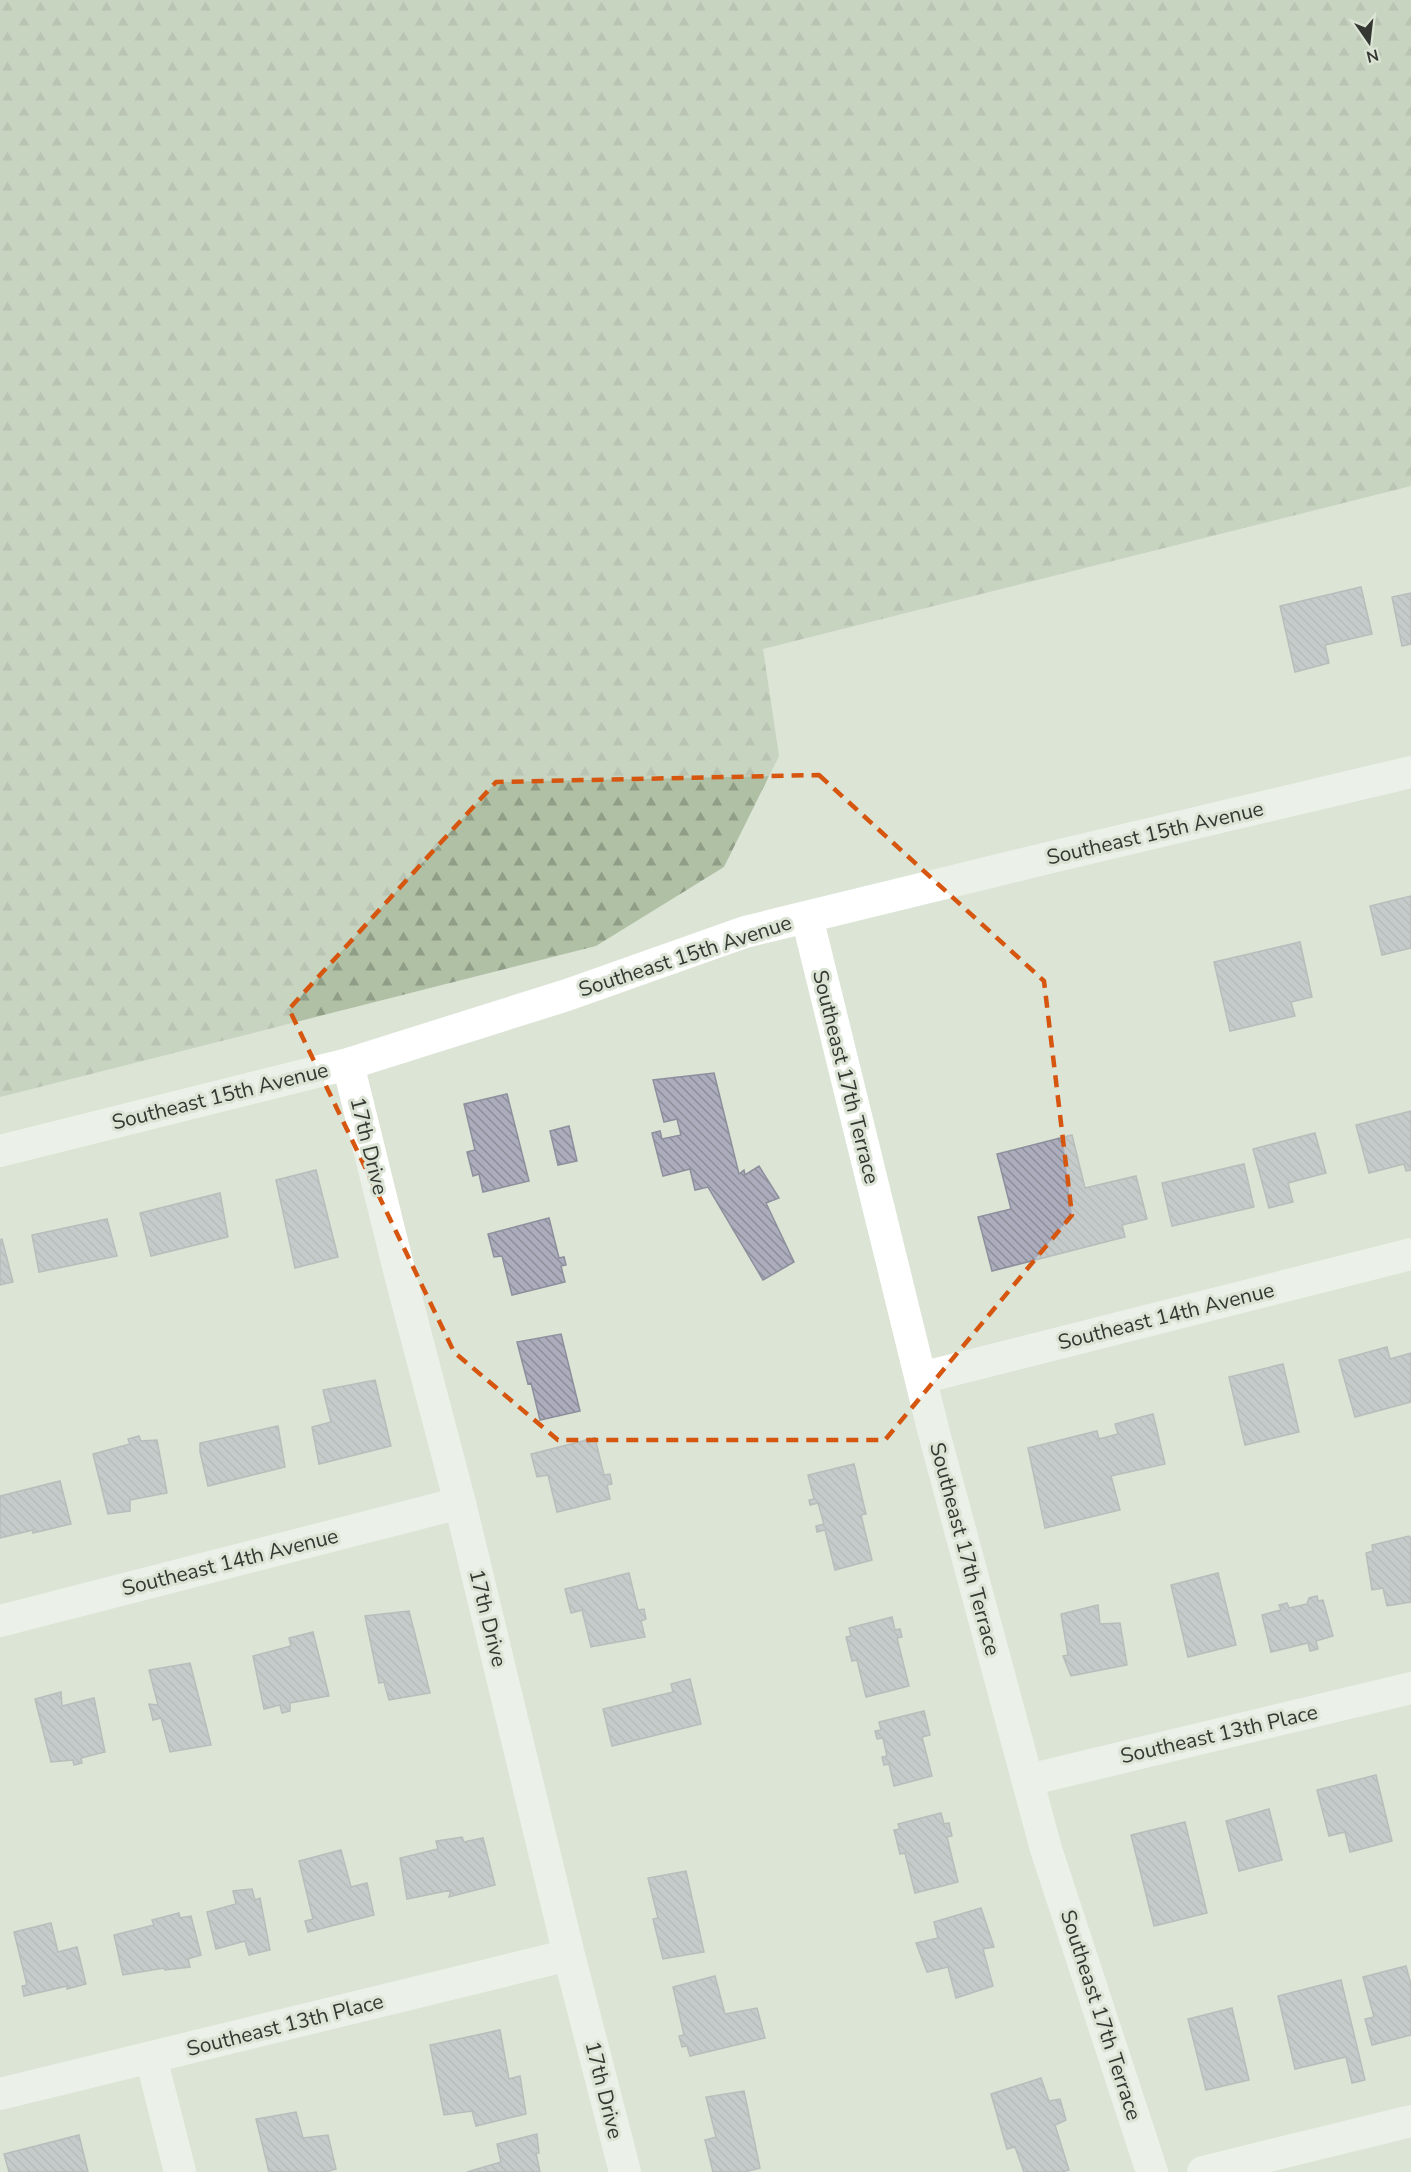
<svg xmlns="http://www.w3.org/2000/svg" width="1411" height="2172" font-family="'Nunito Sans',sans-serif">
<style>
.forest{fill:url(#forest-firs)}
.building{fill:url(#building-back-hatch);stroke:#8e8f9d;stroke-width:1.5}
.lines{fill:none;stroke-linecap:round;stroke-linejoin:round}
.street{stroke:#fff;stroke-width:32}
.marked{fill:none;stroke:#d65610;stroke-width:4.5;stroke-dasharray:12 8;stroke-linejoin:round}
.labels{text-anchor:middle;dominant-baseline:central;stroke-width:6;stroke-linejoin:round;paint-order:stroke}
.street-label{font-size:21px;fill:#353832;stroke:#dbe4d5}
</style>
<defs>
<pattern id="forest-firs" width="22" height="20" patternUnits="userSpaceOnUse" patternTransform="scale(1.5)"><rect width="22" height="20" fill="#b0c0a5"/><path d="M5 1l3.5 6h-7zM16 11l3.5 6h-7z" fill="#909d87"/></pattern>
<pattern id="building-back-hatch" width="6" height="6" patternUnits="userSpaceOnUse" patternTransform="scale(1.5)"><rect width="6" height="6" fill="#acadbc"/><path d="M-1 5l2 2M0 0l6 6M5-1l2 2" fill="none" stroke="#8d8e99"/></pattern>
</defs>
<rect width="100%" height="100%" fill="#dbe4d5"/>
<path class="forest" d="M0 0H1411V486L763 649 779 756 724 867 596 946 0 1097Z"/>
<path class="building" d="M1361 587 1372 634 1325 645 1329 663 1295 672 1280 606Z
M1411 593V644L1402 646 1392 597Z
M1411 896V948L1382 955 1370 906Z
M1300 942 1312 997 1291 1002 1295 1016 1230 1031 1214 962Z
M714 1073 739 1174 744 1170 745 1175 759 1166 779 1198 766 1203 794 1262 763 1280 708 1187 695 1190 690 1169 663 1176 652 1133 660 1131 662 1139 681 1135 677 1119 664 1122 653 1080Z
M507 1094 529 1181 483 1192 479 1174 473 1176 467 1152 475 1150 464 1104Z
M1411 1111V1170L1406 1171 1404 1164 1369 1173 1356 1125Z
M569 1126 577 1161 558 1165 550 1131Z
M1315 1133 1326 1173 1288 1183 1293 1202 1269 1208 1253 1149Z
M1072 1135 1085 1188 1136 1176 1147 1219 1122 1225 1125 1237 992 1271 978 1217 1011 1209 997 1154Z
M1244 1164 1254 1207 1172 1226 1162 1183Z
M316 1170 338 1257 295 1268 276 1180Z
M220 1193 228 1237 151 1256 140 1213Z
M549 1218 559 1258 564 1257 566 1265 561 1266 565 1282 512 1295 502 1256 494 1257 488 1234Z
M107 1219 117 1256 39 1272 32 1235Z
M2 1239 13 1282 0 1285V1240Z
M561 1334 580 1411 540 1420 531 1383 528 1384 517 1342Z
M1387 1347 1390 1359 1411 1353V1402L1355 1417 1339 1360Z
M1283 1364 1299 1432 1245 1445 1229 1377Z
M375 1380 391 1446 319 1464 312 1427 331 1422 323 1390Z
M1153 1414 1165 1464 1111 1476 1120 1510 1045 1528 1028 1448 1097 1431 1099 1439 1118 1434 1115 1424Z
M278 1426 285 1467 208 1486 200 1452V1443Z
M139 1436 141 1441 157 1440 167 1493 130 1500V1511L108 1514 93 1454 130 1444 128 1439Z
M595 1438 604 1475 610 1474 612 1484 607 1485 610 1499 557 1512 548 1475 537 1477 531 1454Z
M854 1464 866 1514 861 1515 872 1560 835 1570 825 1530 817 1532 816 1526 824 1524 818 1503 810 1505 809 1500 814 1499 808 1475Z
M60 1481 71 1524 33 1533V1530L0 1538V1496Z
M1409 1536 1411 1539V1602L1387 1606 1383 1588 1372 1590 1366 1553 1373 1551 1372 1545Z
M629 1573 638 1610 644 1609 646 1619 641 1621 645 1637 591 1647 582 1610 571 1613 565 1589Z
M1218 1573 1236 1645 1188 1657 1171 1585Z
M1317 1596 1318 1601 1323 1600 1333 1636 1316 1641 1318 1649 1310 1651 1308 1643 1271 1652 1262 1615 1281 1610 1279 1605 1287 1603 1289 1608 1307 1604 1309 1598Z
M1098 1605 1100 1624 1120 1623 1127 1665 1071 1676 1063 1656 1068 1655 1061 1614Z
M409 1611 430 1693 389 1700 384 1682 379 1683 365 1616Z
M892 1617 895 1630 900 1629 902 1637 897 1638 909 1686 866 1697 857 1660 852 1661 846 1637 851 1636 849 1628Z
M313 1632 329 1696 290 1703V1711L282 1713 280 1705 264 1709 253 1656 291 1646 289 1638Z
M190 1663 211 1745 170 1752 161 1718 153 1720 149 1704 158 1705 149 1670Z
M690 1679 701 1724 612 1746 603 1709 673 1692 671 1684Z
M61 1692 62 1706 94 1698 105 1752 81 1758 82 1763 74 1765 73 1760 51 1762 35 1699Z
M924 1711 930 1735 922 1737 932 1776 894 1786 889 1764 884 1765 882 1757 887 1756 883 1738 877 1739 875 1731 881 1730 879 1722Z
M1376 1775 1392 1841 1350 1852 1345 1832 1329 1836 1317 1790Z
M1269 1809 1282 1860 1239 1871 1226 1821Z
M941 1813 944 1824 949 1823 952 1836 947 1837 958 1882 915 1893 905 1853 900 1854 894 1830 900 1829 898 1824Z
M1185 1822 1207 1913 1154 1926 1131 1835Z
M462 1837 464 1842 483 1838 495 1885 449 1897 451 1890 407 1899 400 1858 438 1849 436 1841Z
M341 1850 351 1887 367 1883 374 1915 308 1932 305 1921 313 1919 299 1861Z
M686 1871 704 1952 663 1959 653 1919 658 1918 648 1878Z
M252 1889 255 1900 260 1898 270 1950 249 1955 245 1941 216 1949 207 1912 236 1904 233 1891Z
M981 1908 994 1947 983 1949 993 1986 956 1998 948 1967 927 1972 916 1943 938 1938 934 1922Z
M179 1913 180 1918 191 1916 201 1955 188 1959 190 1967 165 1970 164 1968 123 1975 114 1935 154 1925 152 1920Z
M51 1923 58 1952 77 1947 86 1984 67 1989V1986L24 1996 22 1986 27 1985 14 1932Z
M1406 1966 1411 1985V2035L1372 2045 1365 2019 1374 2017 1363 1977Z
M715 1976 725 2014 757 2008 765 2038 690 2056 687 2046 682 2047 679 2036 684 2035 673 1987Z
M1341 1980 1365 2080 1352 2083 1346 2057 1295 2069 1278 1996Z
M1232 2008 1249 2080 1206 2090 1188 2019Z
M500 2030 509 2079 520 2076 526 2114 476 2126 472 2111 444 2115 430 2045Z
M1041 2078 1049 2101 1060 2099 1066 2120 1055 2125 1069 2170 1062 2172H1024L1015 2147 1007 2149 991 2094Z
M744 2091 760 2168 745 2172H713L705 2140 716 2137 706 2097Z
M296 2112 303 2138 328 2135 336 2169 326 2172H269L256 2119Z
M537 2134 539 2153H536L540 2172H467L501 2162 497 2144Z
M79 2135 88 2172H9L4 2154Z"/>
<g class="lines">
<path class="street" d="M807 917 934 1433 1046 1849 1152 2172
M348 1064 402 1282 460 1503 569 1955 625 2172
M0 1151 348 1064 567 995 745 932 1056 856 1411 772
M921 1378 1411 1254
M0 1621 460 1503
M1028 1780 1411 1688
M151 2057 180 2172
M0 2094 569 1955
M1203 2172 1411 2121"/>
</g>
<path d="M0 0H1411V2172H0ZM819 775 1044 981 1072 1215 885 1440H558L454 1352 289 1009 496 782Z" fill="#dbe4d5" fill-opacity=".55" fill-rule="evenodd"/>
<path class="marked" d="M819 775 1044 981 1072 1215 885 1440H558L454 1352 289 1009 496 782Z"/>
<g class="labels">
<g class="street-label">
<text transform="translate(1155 833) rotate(-13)">Southeast 15th Avenue</text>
<text transform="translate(685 956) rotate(-18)">Southeast 15th Avenue</text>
<text transform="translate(846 1077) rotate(76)">Southeast 17th Terrace</text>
<text transform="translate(220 1096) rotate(-14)">Southeast 15th Avenue</text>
<text transform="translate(369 1146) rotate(76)">17th Drive</text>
<text transform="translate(1166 1316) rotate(-14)">Southeast 14th Avenue</text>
<text transform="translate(965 1549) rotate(75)">Southeast 17th Terrace</text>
<text transform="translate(230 1562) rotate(-14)">Southeast 14th Avenue</text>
<text transform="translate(488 1618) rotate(76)">17th Drive</text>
<text transform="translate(1219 1734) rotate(-13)">Southeast 13th Place</text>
<text transform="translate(1101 2015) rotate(72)">Southeast 17th Terrace</text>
<text transform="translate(285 2025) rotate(-14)">Southeast 13th Place</text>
<text transform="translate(604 2090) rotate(76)">17th Drive</text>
</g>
</g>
<g transform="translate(1369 42) rotate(166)" stroke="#dbe4d5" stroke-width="4.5" paint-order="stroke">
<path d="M0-4.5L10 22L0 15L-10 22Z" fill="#353832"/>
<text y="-9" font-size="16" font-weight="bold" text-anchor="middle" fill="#353832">N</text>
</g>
</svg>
